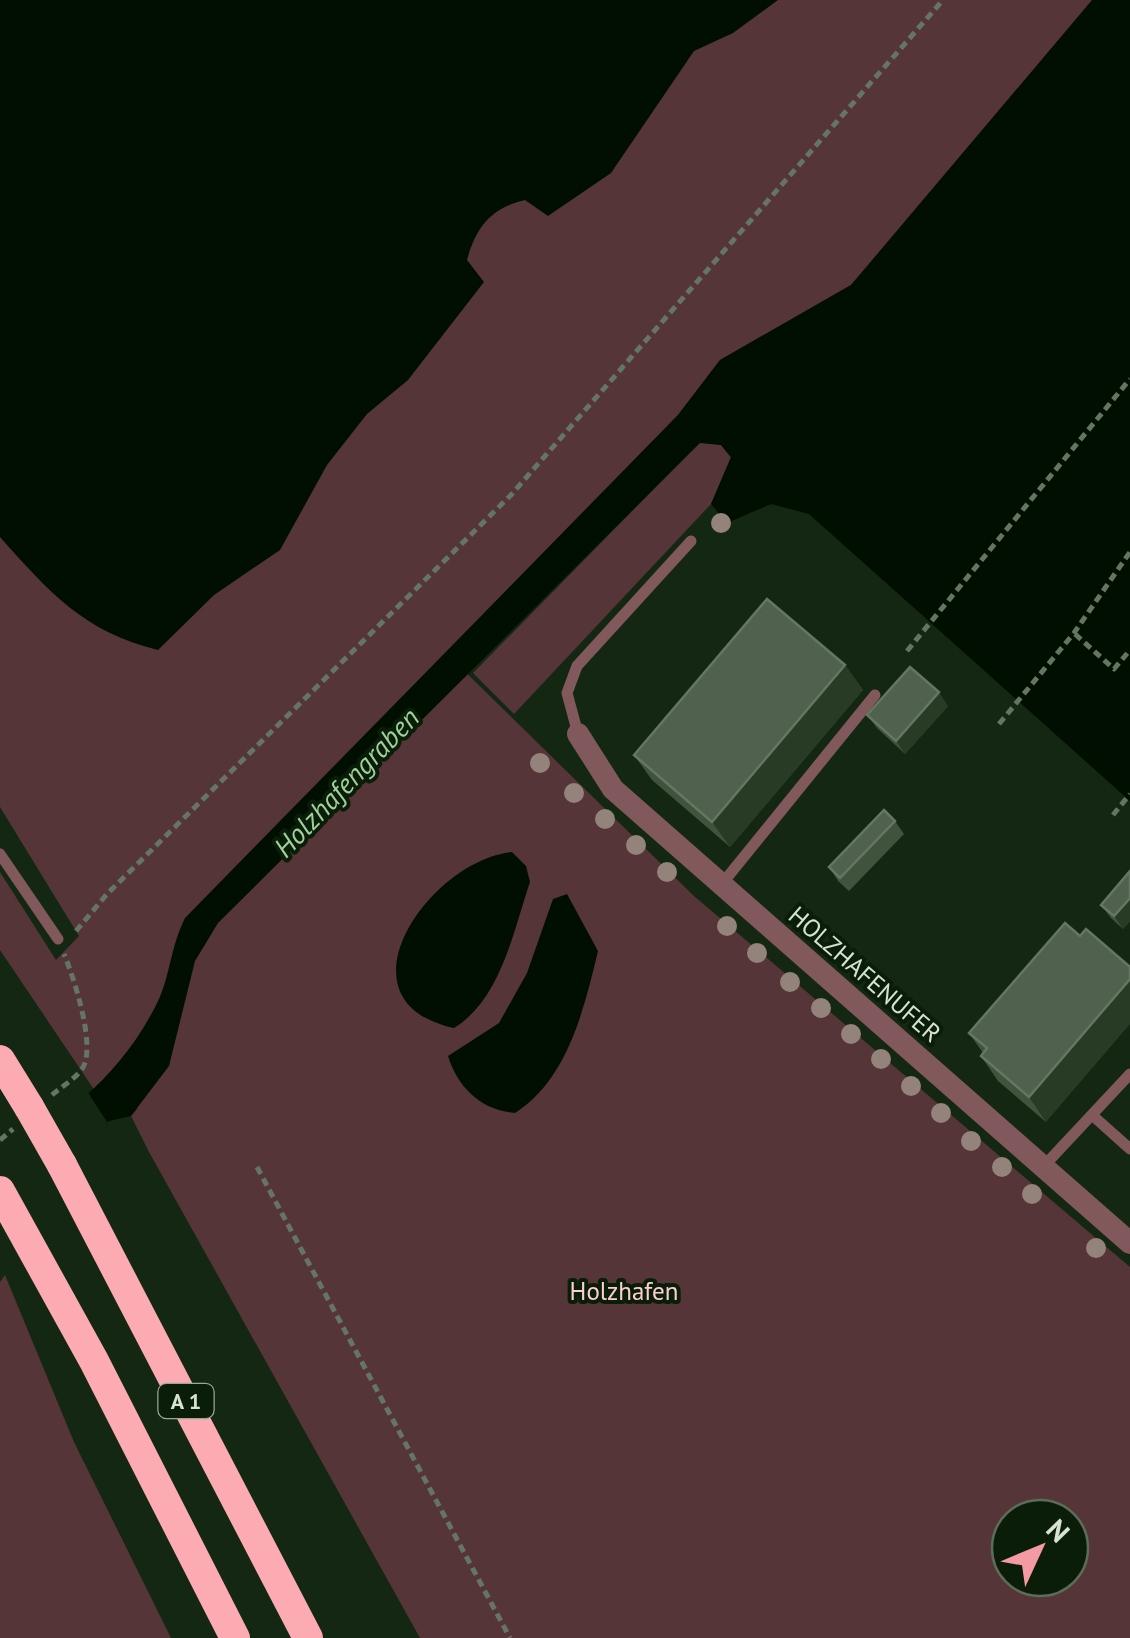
<svg xmlns="http://www.w3.org/2000/svg" width="1130" height="1638" font-family="'PT Sans',sans-serif">
<style>
.green{fill:#553538;fill-rule:evenodd}
.water{fill:#000f00}
.pier{fill:#142712}
.lines{fill:none;stroke-linecap:round;stroke-linejoin:round}
.path{stroke:#657563;stroke-width:5;stroke-dasharray:8 5;stroke-linecap:butt}
.service{stroke:#81585c;stroke-width:11}
.minor{stroke:#81585c;stroke-width:22}
.motorway{stroke:#fbabb1;stroke-width:30}
.motorway-bridge{stroke:#fbabb1;stroke-width:30}
.tree{fill:#94837b}
.wall{fill:#3f533d}
.shaded-wall{fill:#273b25}
.building{fill:#50624e;stroke:#657663;stroke-width:2.5}
.labels{text-anchor:middle;dominant-baseline:central;stroke-width:8;stroke-linejoin:round;paint-order:stroke}
.shield{fill:#0a1d09;stroke:#99a797;stroke-width:2.5}
.shield-label{font-size:22px;font-weight:bold;fill:#d6e2d4}
.street-label{font-size:25px;fill:#d6e2d4;stroke:#0a1d09}
.park-label{font-size:25px;fill:#fdced1;stroke:#0a1d09}
.water-label{font-size:28px;font-style:italic;fill:#9fd09b;stroke:#0a1d09}
</style>
<rect width="100%" height="100%" fill="#142712"/>
<path class="green" d="M0 0H1105L851 285 720 360 678 415 446 653 694 896 1130 1267V1638H420L149 1152 131 1116 137 1109 121 1061 95 1091 0 950V872L56 960 79 936 0 807ZM1010 1518H1070V1578H1010Z
M700 442 721 445 731 458 711 504 514 714 473 673Z
M5 1275 74 1442 171 1638H0V1282Z"/>
<path class="water" d="M0 0H778L733 33 694 51 611 173 548 216 525 200C491 208 476 227 467 260L484 282 408 380 367 414 327 465 280 550 214 595 158 650C84 632 49 592 0 537Z
M1092 0H1130V801L809 514 771 504 727 523 711 504 731 457 721 445 700 443 218 923 195 961 169 1066 131 1116 109 1121 0 1208V1164C66 1113 122 1077 159 999 170 975 171 946 185 918L678 415 720 360 851 285Z
M512 852 526 866 530 882C513 932 501 999 454 1028 331 1001 430 860 512 852Z
M567 894 598 951C584 1009 568 1079 515 1113 481 1110 458 1088 448 1056L499 1023 527 973 553 899Z"/>
<path class="pier" d="M87 1091 109 1125 0 1213V1157Z"/>
<g class="lines">
<path class="path" d="M1075 634 1114 669 1130 650
M907 651 1130 379
M999 724 1074 633 1130 552
M1113 815 1130 794
M76 931 107 894 511 495 943 0
M52 1095C61 1087 75 1079 82 1069 97 1048 74 978 64 954
M0 1140 13 1129
M257 1167 510 1638"/>
<path class="service" d="M578 734 567 693 577 666 691 541
M0 854 58 939
M721 885 875 695
M1092 1115 1130 1149
M1043 1167 1130 1074"/>
<path class="minor" d="M578 734 613 789 1130 1243"/>
<path class="motorway" d="M0 1060 29 1107
M62 1165 308 1638
M0 1191 94 1361 235 1638"/>
<path class="motorway-bridge" d="M29 1107 62 1165"/>
</g>
<g class="tree">
<circle cx="721" cy="523" r="10"/>
<circle cx="540" cy="763" r="10"/>
<circle cx="574" cy="793" r="10"/>
<circle cx="605" cy="819" r="10"/>
<circle cx="636" cy="845" r="10"/>
<circle cx="667" cy="872" r="10"/>
<circle cx="727" cy="926" r="10"/>
<circle cx="757" cy="953" r="10"/>
<circle cx="790" cy="982" r="10"/>
<circle cx="821" cy="1008" r="10"/>
<circle cx="851" cy="1034" r="10"/>
<circle cx="881" cy="1059" r="10"/>
<circle cx="911" cy="1086" r="10"/>
<circle cx="941" cy="1113" r="10"/>
<circle cx="971" cy="1141" r="10"/>
<circle cx="1002" cy="1167" r="10"/>
<circle cx="1032" cy="1194" r="10"/>
<circle cx="1096" cy="1248" r="10"/>
</g>
<path class="wall" d="M845 665 863 690 730 847 652 780 634 755Z
M948 706 905 754 877 728 867 715Z
M895 821 904 834 849 891 838 881 829 867Z
M1130 871 1123 929 1111 918 1101 905Z
M1080 936 1046 1122 998 1081 981 1056 983 1053 969 1033Z"/>
<path class="shaded-wall" d="M845 665 863 690 730 847 712 822Z
M939 692 948 706 905 754 896 741Z
M1130 898V922L1123 929 1114 916Z
M1130 979V1024L1046 1122 1029 1097Z"/>
<path class="building" d="M767 599 845 665 712 822 634 755Z
M910 667 939 692 896 741 867 715Z
M884 810 895 821 840 878 829 867Z
M1130 871V898L1114 916 1101 905Z
M1065 923 1080 936 1086 929 1130 967V979L1029 1097 981 1056 987 1048 969 1033Z"/>
<g class="labels">
<rect class="shield" x="158.5" y="1384" width="55" height="34" rx="8"/>
<g class="shield-label">
<text x="186" y="1401">A 1</text>
</g>
<g class="street-label">
<text transform="translate(865 974) rotate(41)">HOLZHAFENUFER</text>
</g>
<g class="park-label">
<text x="624" y="1291">Holzhafen</text>
</g>
<g class="water-label">
<text transform="translate(346 782) rotate(-46)">Holzhafengraben</text>
</g>
</g>
<g transform="translate(1040 1548) rotate(46)"><circle r="48" fill="#0a1d09" stroke="#5c6c5a" stroke-width="2.5"/>
<path d="M0-8L18 38L0 25L-18 38Z" fill="#f49aa3"/>
<text y="-15" font-size="28" font-weight="bold" text-anchor="middle" fill="#d6e2d4">N</text>
</g>
</svg>
